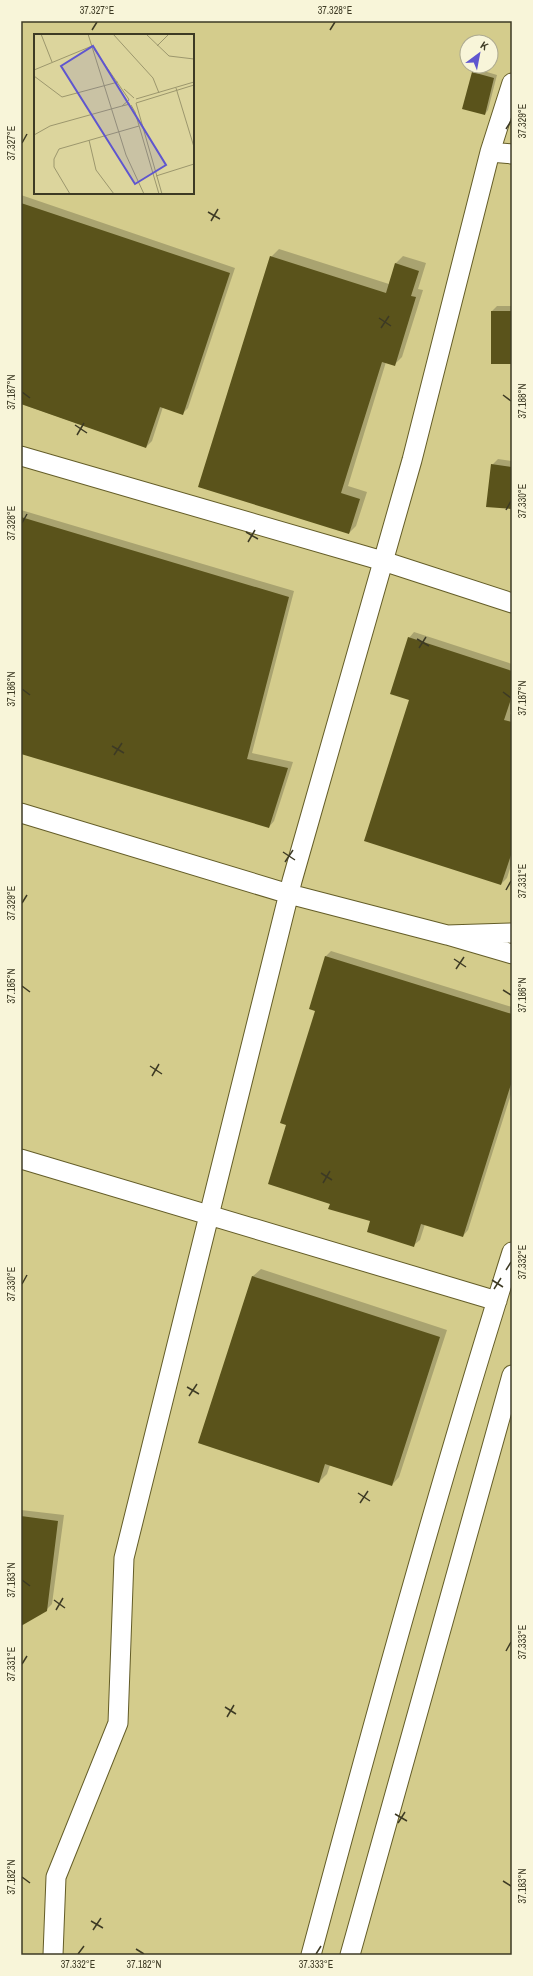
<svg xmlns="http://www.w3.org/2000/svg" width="533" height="1976" font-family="'Archivo Narrow',sans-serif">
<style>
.built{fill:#d4cc8c;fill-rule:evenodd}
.shadow{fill:#0003}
.building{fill:#5a531b}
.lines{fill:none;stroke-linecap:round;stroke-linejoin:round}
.minor-casing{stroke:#645d28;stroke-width:21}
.minor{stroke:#fff;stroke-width:19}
.ticks{fill:none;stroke:#3d3a24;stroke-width:1.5}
.inset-road{fill:none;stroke:#9c976d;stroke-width:1}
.view{fill:#5f56cf;fill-opacity:0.15;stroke:#5f56cf;stroke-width:2}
.inset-edge{fill:none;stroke:#3d3a24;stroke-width:2}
.neatline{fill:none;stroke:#3d3a24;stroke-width:1.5}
.ticks-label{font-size:10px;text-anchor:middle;fill:#3d3a24}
</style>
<rect width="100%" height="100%" fill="#dcd59d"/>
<path class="built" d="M21 21H512V1955H21ZM35 35H193V193H35ZM467 42H491V66H467Z"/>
<path class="shadow" d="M477 69 497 75 488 110 485 114 473 73Z
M21 195 235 268 188 408 182 414 163 407 152 441 146 447 21 404Z
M279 249 389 284 396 263 403 256 426 263 418 289 423 290 402 357 394 365 386 362 348 486 367 492 356 526 349 533 271 257Z
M497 306H512V363L492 311Z
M498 459 512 461V508L492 465Z
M21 510 294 591 252 753 293 762 274 821 269 827 21 753Z
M414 632 512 664V706L510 714 512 715V862L507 878 501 884 411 700 409 638Z
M331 951 512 1007V1091L468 1230 463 1236 425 1224 420 1240 414 1245 372 1220 331 1203 288 1125 316 1011 326 956Z
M261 1269 447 1330 399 1477 392 1485 330 1465 327 1474 319 1482 199 1442 253 1276Z
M21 1510 64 1515 52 1604 46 1610 21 1625Z"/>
<path class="building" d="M472 72 494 78 485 115 462 109Z
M21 203 230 273 183 415 160 407 146 448 21 404Z
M270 256 386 293 395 263 419 271 411 296 416 297 395 366 382 362 341 493 360 499 349 534 198 487Z
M491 311H512V364H491Z
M491 464 512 467V509L486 507Z
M21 517 289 597 247 759 288 768 269 828 21 754Z
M408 637 512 671V696L504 720 512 722V852L501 885 364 841 409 700 390 694Z
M325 956 512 1014V1081L463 1237 421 1224 414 1247 367 1232 370 1221 328 1209 330 1204 268 1184 286 1125 280 1123 315 1011 309 1009Z
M252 1276 440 1337 392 1486 325 1464 319 1483 198 1443Z
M21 1516 58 1521 47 1611 21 1626Z"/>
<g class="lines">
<defs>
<path id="minor" d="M490 152 512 154
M21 456 383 561 512 603
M21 813 289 894 447 935
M512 933 447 935 512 954
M21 1159 497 1301
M53 1955 56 1877 118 1723 124 1558 292 881 412 460 490 152 512 83
M311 1955C374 1720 439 1484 512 1252
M350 1955 512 1375"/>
</defs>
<use href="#minor" class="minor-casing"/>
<use href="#minor" class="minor"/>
</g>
<path class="ticks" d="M92 30 97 22M330 30 335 22M506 129 511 121M22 143 27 134M208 212 220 219M211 221 218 209M379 318 391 326M381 328 389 316M22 392 30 398M503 395 511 401M75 425 87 433M77 435 84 423M506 510 511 501M22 523 27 514M246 532 258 539M248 542 255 530M417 639 429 646M419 648 426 637M22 689 30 695M503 692 511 698M112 746 124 753M114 755 122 743M283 852 295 860M285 862 293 850M506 890 511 881M22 903 27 895M454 959 466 967M456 969 464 957M22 986 30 992M503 990 511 995M150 1066 162 1074M152 1076 159 1064M321 1173 332 1180M323 1183 330 1171M506 1270 511 1262M492 1280 503 1287M22 1284 27 1275M494 1289 501 1278M187 1387 199 1394M189 1396 197 1384M358 1493 370 1501M360 1503 368 1491M22 1580 30 1586M54 1600 65 1608M56 1610 63 1598M506 1651 511 1642M22 1664 27 1656M225 1707 236 1714M227 1717 234 1705M395 1814 407 1821M398 1823 405 1812M22 1877 30 1883M503 1881 511 1886M91 1921 103 1928M93 1930 101 1918M136 1949 144 1954M78 1954 84 1946M316 1954 321 1946"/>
<g transform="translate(34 34)">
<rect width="160" height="160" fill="#dcd59d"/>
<path class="inset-road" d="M7 0 18 28M54 0 92 121 110 160M79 0 119 44 125 59M112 0 135 22 160 25M123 12 135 0M60 15 94 64 95 66 88 72 96 70M0 36 58 12M0 42 28 63 84 48M142 54 160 113M90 55 100 64M102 65 160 48M97 71 101 78 125 160M0 101 16 92 88 72M55 106 62 136 80 160M122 142 160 130M36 160 20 133V125L25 115 105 92M128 160 102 69 160 51"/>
<path class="view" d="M59 12 132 131 101 150 27 32Z"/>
<rect width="160" height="160" class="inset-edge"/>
</g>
<rect width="533" height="1976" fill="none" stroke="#f8f5d9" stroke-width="44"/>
<g transform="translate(479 54) rotate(32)"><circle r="19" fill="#f8f5d9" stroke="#adaa91"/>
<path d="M0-3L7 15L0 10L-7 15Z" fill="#5f56cf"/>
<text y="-6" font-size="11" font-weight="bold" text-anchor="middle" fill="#3d3a24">K</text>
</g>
<rect x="22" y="22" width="489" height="1932" class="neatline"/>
<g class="ticks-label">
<text x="97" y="14">37.327°E</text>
<text x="335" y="14">37.328°E</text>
<text transform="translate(522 121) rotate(-90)" y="4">37.329°E</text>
<text transform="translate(11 143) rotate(-90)" y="4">37.327°E</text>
<text transform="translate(11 392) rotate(-90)" y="4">37.187°N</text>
<text transform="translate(522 401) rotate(-90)" y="4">37.188°N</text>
<text transform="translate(522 501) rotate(-90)" y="4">37.330°E</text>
<text transform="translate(11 523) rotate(-90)" y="4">37.328°E</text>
<text transform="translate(11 689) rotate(-90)" y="4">37.186°N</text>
<text transform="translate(522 698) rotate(-90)" y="4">37.187°N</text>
<text transform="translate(522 881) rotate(-90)" y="4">37.331°E</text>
<text transform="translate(11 903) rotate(-90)" y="4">37.329°E</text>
<text transform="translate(11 986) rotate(-90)" y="4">37.185°N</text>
<text transform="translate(522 995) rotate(-90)" y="4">37.186°N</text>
<text transform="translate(522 1262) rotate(-90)" y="4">37.332°E</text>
<text transform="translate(11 1284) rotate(-90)" y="4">37.330°E</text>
<text transform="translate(11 1580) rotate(-90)" y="4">37.183°N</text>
<text transform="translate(522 1642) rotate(-90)" y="4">37.333°E</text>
<text transform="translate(11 1664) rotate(-90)" y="4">37.331°E</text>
<text transform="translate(11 1877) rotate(-90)" y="4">37.182°N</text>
<text transform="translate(522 1886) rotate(-90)" y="4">37.183°N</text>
<text x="78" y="1968">37.332°E</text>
<text x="144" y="1968">37.182°N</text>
<text x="316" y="1968">37.333°E</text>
</g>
</svg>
